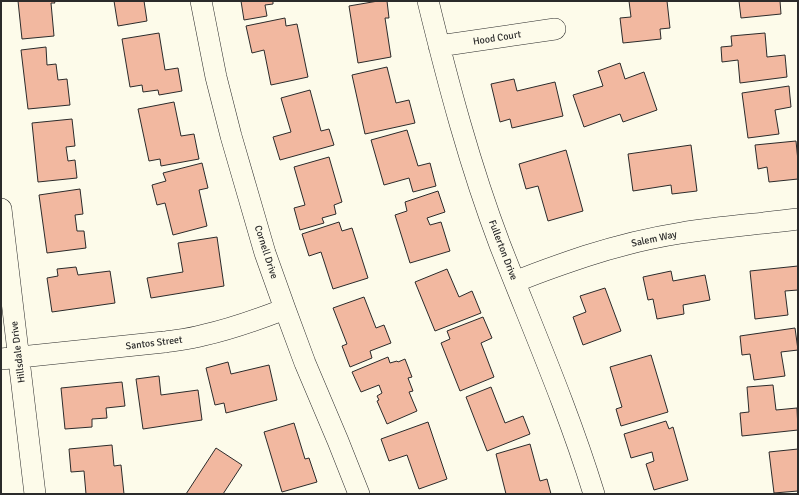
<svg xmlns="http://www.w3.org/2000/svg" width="799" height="495" font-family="Signika,sans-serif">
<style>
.building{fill:#f2b8a0;stroke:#2b2b2b}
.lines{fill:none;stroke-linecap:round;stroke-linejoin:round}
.minor-casing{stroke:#2b2b2b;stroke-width:22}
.minor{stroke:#fdfbea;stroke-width:21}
.labels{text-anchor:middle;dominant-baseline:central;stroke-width:3;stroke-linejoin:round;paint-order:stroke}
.street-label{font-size:10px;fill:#2b2b2b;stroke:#fdfbea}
</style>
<rect width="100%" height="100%" fill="#fdfbea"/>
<path class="building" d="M18 1H54L55 3H51L54 36 22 39Z
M114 1H144L147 21 118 26Z
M241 1H273V4L265 5 267 16 244 20Z
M378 1H387L389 18H385L391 57 358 63 349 6Z
M629 1H667L670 28 660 29 661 39 623 43 620 18 631 17Z
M739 1H780L781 14 741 18Z
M285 18 286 26 297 24 308 77 271 85 264 50 252 53 246 26Z
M159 33 165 70 178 68 182 91 159 95 158 90 143 92 142 85 130 87 122 39Z
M765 33 767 57 785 55 787 77 740 83 738 60 722 62 721 47 732 46 731 36Z
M46 47 47 65 56 64 58 80 67 79 70 105 28 109 21 50Z
M620 63 625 79 644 72 657 110 623 122 620 114 584 127 573 95 603 86 598 71Z
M387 67 396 103 409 100 415 123 365 134 352 75Z
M514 79 517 91 555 82 563 116 512 128 510 119 500 122 491 84Z
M789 86 791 107 775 110 779 134 748 138 742 93Z
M310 90 321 131 329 129 334 145 280 160 273 137 291 132 281 98Z
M174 102 181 136 194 134 199 159 161 166 160 159 149 161 138 109Z
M72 119 75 146 66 147 68 161 75 160 77 178 38 182 32 123Z
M407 130 418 166 430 163 436 186 413 192 409 178 384 185 371 140Z
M796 141 798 161V179L769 182 767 167 758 169 755 145Z
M691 145 697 191 672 194 671 185 633 191 628 154Z
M566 150 583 211 548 221 538 186 526 189 519 164Z
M329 157 342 202 334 205 336 214 322 218 324 223 300 230 294 208 305 205 294 167Z
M202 163 208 188 199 190 207 226 173 235 165 203 157 205 152 185 166 181 163 173Z
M80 189 83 214 75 215 77 231H84L86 248 47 253 39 195Z
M438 191 445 212 427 218 430 225 441 222 450 251 410 263 395 215 407 211 405 202Z
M339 222 342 231 352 228 368 278 333 289 321 252 309 256 302 234Z
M217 237 224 286 151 298 147 278 183 272 178 243Z
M798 266V290L785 291 788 315 755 319 750 271Z
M76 267 78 275 110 271 115 303 52 312 47 278 58 276 57 269Z
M447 269 459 297 472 291 481 313 435 331 415 282Z
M671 271 673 281 705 275 710 300 683 305 684 314 657 319 653 299 648 300 643 277Z
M605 288 621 331 583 345 573 317 586 312 580 296Z
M364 297 376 328 384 325 391 343 370 351 372 358 350 367 342 346 347 344 333 308Z
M483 317 492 338 481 343 494 377 460 391 441 343 450 339 447 331Z
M795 328 798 350 781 352 785 376 754 380 750 354 742 355 740 336Z
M651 355 668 412 621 426 616 409 622 407 610 367Z
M388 357 390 363 397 361 398 362 405 359 412 377 408 378 413 391 409 392 417 411 387 424 377 401 379 400 377 396 382 393 379 385 361 392 352 372Z
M228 362 231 374 269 365 277 400 226 413 224 403 215 405 206 368Z
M159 376 161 395 198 390 202 420 143 429 136 379Z
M122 382 125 406 106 408 107 418 92 419V427L65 429 61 388Z
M773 385 776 410 797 408 798 430 742 436 740 413 749 412 747 387Z
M491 387 505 423 523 416 530 434 487 451 466 397Z
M666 421 669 429 673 427 688 480 654 490 646 464 654 461 652 452 631 458 624 434Z
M428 422 447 479 419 489 407 455 389 461 381 439Z
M294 423 305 459 309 458 317 482 282 492 264 432Z
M530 444 540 481 547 479 551 494H506L496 454Z
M112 445 114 466 121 465 124 494H86L84 471 71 472 69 449Z
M216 448 242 465 223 494H186Z
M798 449V491L774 493 769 452Z"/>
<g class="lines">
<defs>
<path id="minor" d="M201 1 216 77 231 136 265 253 285 309 305 363 338 441 359 494
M428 1C448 83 470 166 500 245 532 327 568 409 594 494
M439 46 555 29
M1 209 35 494
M515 282C538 272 562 264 586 256 617 246 649 238 681 233 719 227 759 224 798 219
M1 359 164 342C177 340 191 339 204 335 232 329 259 319 285 309"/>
</defs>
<use href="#minor" class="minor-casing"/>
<use href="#minor" class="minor"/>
</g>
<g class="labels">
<g class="street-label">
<text transform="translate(497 38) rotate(-9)">Hood Court</text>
<text transform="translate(654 239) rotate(-12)">Salem Way</text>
<text transform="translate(503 250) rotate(69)">Fullerton Drive</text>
<text transform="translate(266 252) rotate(72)">Cornell Drive</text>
<text transform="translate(154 343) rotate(-7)">Santos Street</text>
<text transform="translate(18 352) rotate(-97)">Hillsdale Drive</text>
</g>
</g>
<rect width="799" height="495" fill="none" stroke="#2b2b2b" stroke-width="4"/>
</svg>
